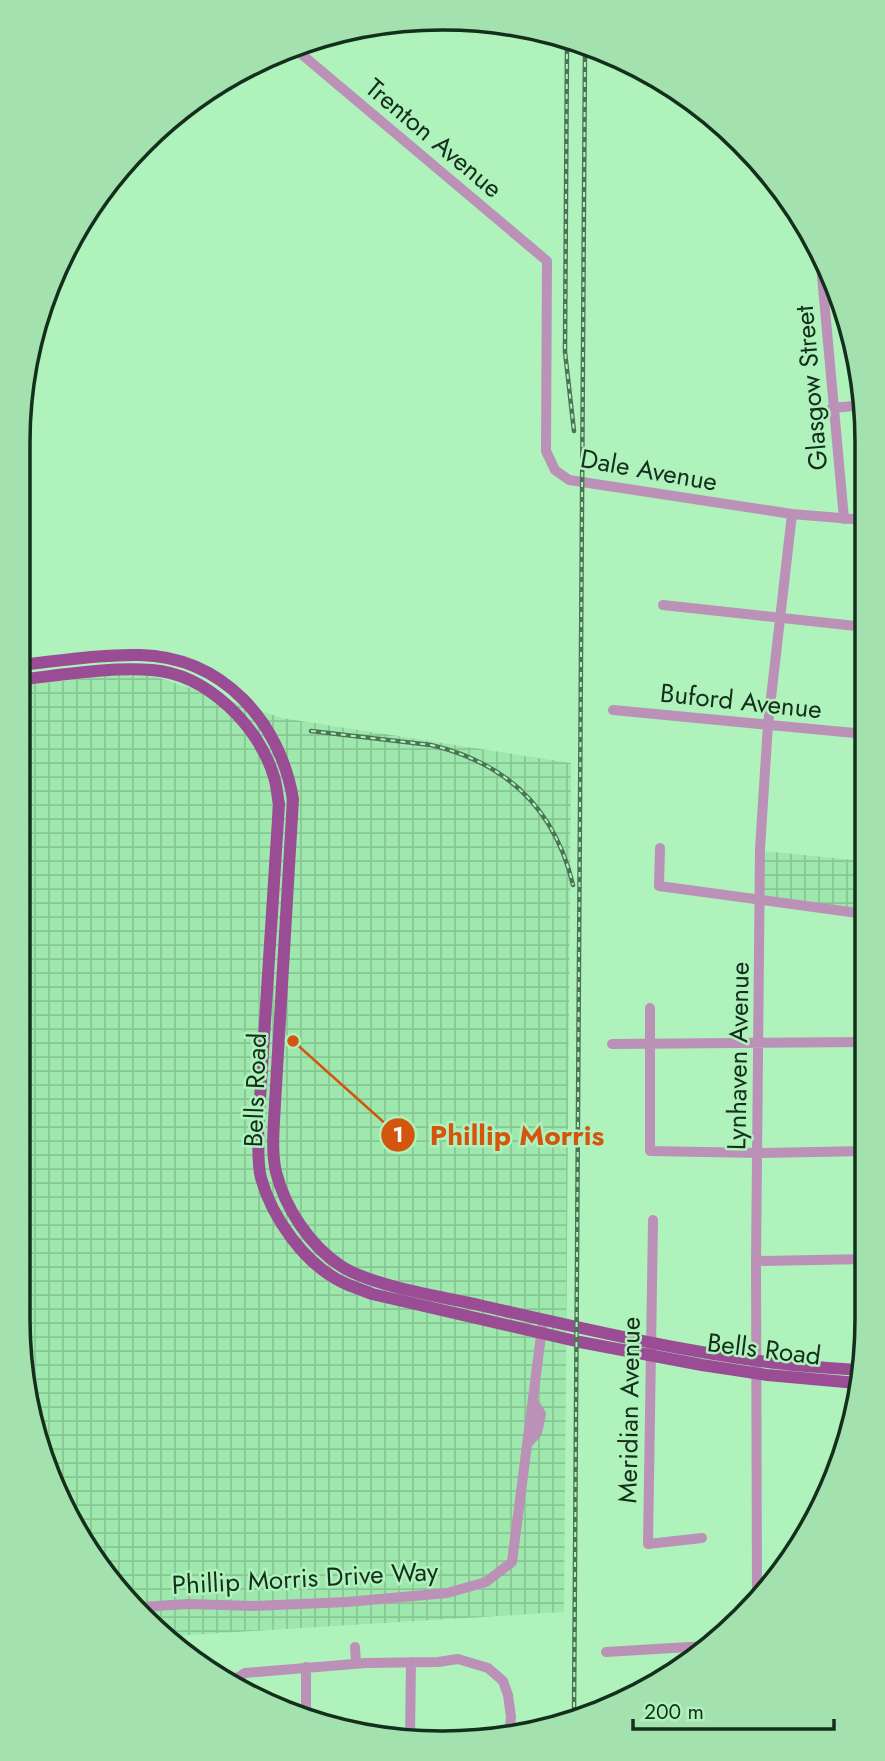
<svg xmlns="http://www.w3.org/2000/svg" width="885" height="1761" font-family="Jost,sans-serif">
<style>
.industrial{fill:url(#industrial-grid)}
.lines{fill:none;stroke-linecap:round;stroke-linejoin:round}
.minor{stroke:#bc91b8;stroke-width:10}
.major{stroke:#9a4d94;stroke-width:12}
.rail-casing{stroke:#4b7454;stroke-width:4.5}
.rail{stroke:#aff2bc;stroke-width:2;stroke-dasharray:5;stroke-linecap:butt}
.labels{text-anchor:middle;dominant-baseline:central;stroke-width:5;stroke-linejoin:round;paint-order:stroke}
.street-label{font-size:26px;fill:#142f1b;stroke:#aff2bc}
.rim{fill:none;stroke:#142f1b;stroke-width:3.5}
.leader{fill:none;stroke:#d3550e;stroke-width:2.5}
.callout-dot{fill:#d3550e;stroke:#aff2bc;stroke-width:2.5}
.mark-label{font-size:21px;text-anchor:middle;font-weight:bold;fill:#fff}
.callout-label{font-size:28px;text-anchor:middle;font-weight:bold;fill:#d3550e;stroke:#aff2bc;stroke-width:5;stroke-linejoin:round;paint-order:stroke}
</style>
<defs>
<pattern id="industrial-grid" width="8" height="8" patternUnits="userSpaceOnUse" patternTransform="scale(1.75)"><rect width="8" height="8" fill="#9ee8ad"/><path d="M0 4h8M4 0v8" fill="none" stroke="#87c794"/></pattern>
</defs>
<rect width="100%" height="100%" fill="#aff2bc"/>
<path class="industrial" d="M141 672 282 718 571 763 564 1612 172 1636 106 1578 40 1455 18 1318V686Z
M764 851 865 861V910L763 897Z"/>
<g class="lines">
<path class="minor" d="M293 47 547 261 546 451 555 470 569 480 792 514 864 520
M820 254 844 519
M832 408 864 405
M663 605 865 627
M613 710 865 734
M660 848 659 886 865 914
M650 1008V1151L757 1153 866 1151
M612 1044 866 1042
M653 1220 648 1544 702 1538
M756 1261 866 1259
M529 1442 537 1433 541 1414 534 1403
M757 1600 756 1261 760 849 768 724 792 514
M140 1607 188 1604 254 1606 347 1602 447 1593 486 1582 512 1562 543 1320
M355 1647 356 1664
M606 1652 706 1646
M306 1667V1715
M227 1684 245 1673 366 1663 438 1662 458 1659 488 1668 503 1681 508 1695 511 1717 509 1736
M410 1737 411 1662"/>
<path class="major" d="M18 665C58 661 100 654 140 655 223 657 280 722 293 799L275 1103C274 1126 271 1150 276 1172 285 1208 310 1246 341 1266 372 1286 442 1297 479 1305 572 1326 665 1348 760 1361 793 1366 827 1368 860 1370
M18 680C62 675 107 667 152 670 207 674 259 726 274 777 277 786 277 795 279 804L258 1130C259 1145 257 1163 261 1178 272 1218 305 1264 342 1282 352 1287 363 1290 372 1294L580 1342 702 1365 767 1375 857 1383"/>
<defs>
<path id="rail" d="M567 44 565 352 574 431
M311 731 431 745C507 763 555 809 573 885
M574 1717 585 49"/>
</defs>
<use href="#rail" class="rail-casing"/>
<use href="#rail" class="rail"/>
</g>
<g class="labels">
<g class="street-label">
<text transform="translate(434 138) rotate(40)">Trenton Avenue</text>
<text transform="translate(811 388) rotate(-95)">Glasgow Street</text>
<text transform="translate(649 470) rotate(10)">Dale Avenue</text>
<text transform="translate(741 701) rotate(6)">Buford Avenue</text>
<text transform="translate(738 1056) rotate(-89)">Lynhaven Avenue</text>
<text transform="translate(255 1090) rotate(-88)">Bells Road</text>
<text transform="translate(764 1349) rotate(7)">Bells Road</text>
<text transform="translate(629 1410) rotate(-89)">Meridian Avenue</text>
<text transform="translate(305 1578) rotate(-3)">Phillip Morris Drive Way</text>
</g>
</g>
<path d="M0 0H885V1761H0ZM442 30H443A412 412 0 0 1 855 442V1319A412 412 0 0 1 443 1731H442A412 412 0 0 1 30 1319V442A412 412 0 0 1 442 30Z" fill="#a3e2af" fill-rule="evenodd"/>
<path class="rim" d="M442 30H443A412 412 0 0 1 855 442V1319A412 412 0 0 1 443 1731H442A412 412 0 0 1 30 1319V442A412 412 0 0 1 442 30Z"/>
<path class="leader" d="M293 1041L398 1135"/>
<g class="callout-dot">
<circle cx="293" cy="1041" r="7"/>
<circle cx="398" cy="1135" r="18"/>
</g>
<g class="mark-label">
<text x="398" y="1142">1</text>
</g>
<g class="callout-label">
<text x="517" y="1145">Phillip Morris</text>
</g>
<path d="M633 1719v10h201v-10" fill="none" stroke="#142f1b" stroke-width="3.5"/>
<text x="644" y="1719" font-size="21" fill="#142f1b" stroke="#aff2bc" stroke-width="5" paint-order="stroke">200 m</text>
</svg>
